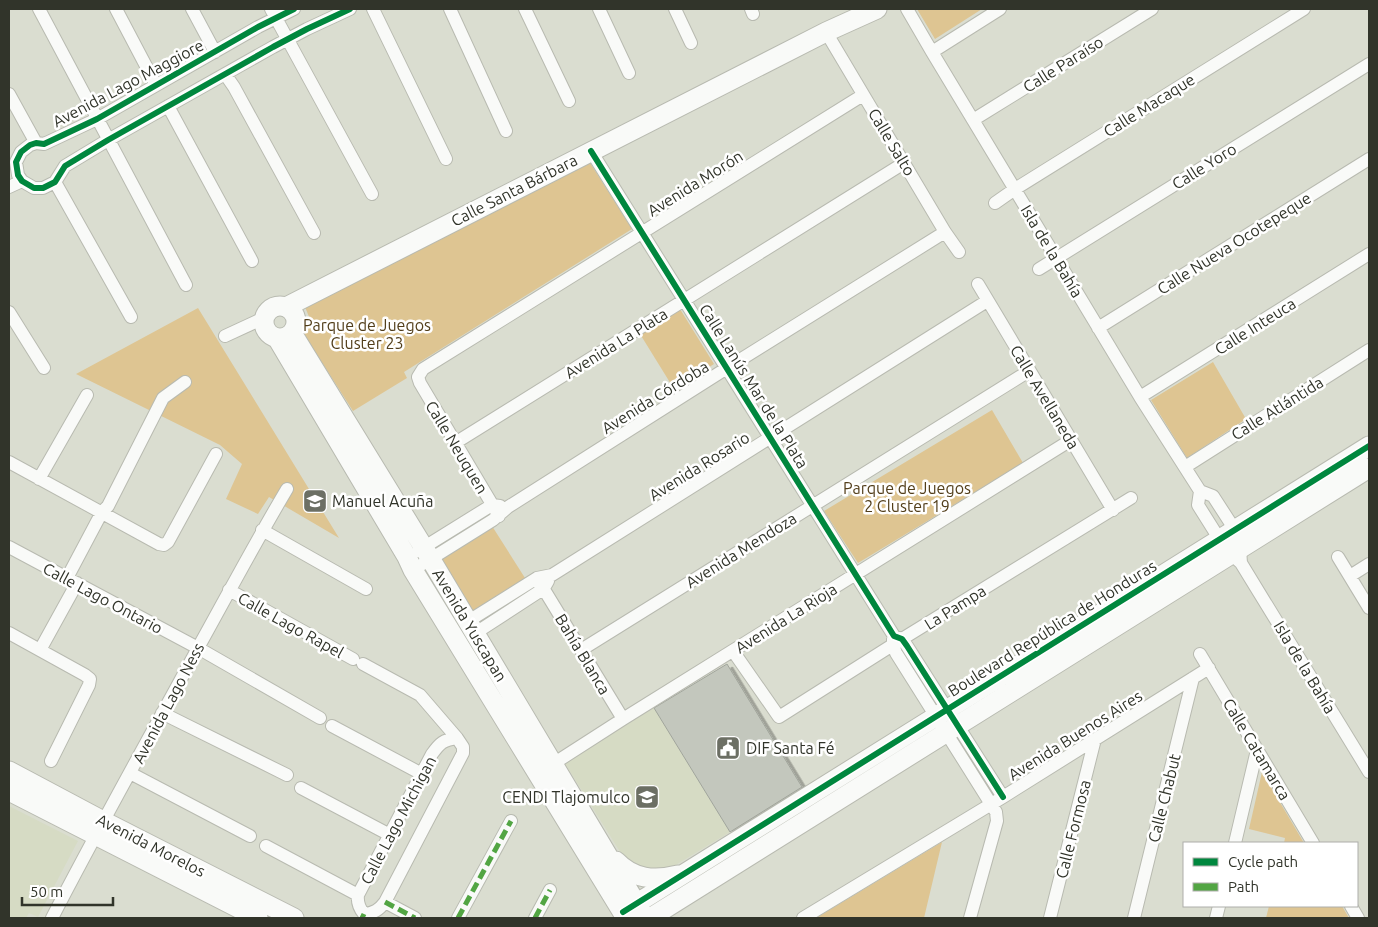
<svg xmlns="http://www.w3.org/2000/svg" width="1378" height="927" font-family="Ubuntu,sans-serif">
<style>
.built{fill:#d6dbc4}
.green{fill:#dec592}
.building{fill:#c3c7bd;stroke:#a1a59c;filter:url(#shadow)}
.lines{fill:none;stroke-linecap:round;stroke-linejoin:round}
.street-casing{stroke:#b8bab0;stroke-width:14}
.secondary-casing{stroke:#b8bab0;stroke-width:21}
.street{stroke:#f9faf8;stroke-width:12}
.secondary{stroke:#f9faf8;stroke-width:19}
.quiet{stroke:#52a543;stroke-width:5;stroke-dasharray:10 5;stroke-linecap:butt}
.cycleway-casing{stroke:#fff;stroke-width:9}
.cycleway{stroke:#00873e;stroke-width:6}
.labels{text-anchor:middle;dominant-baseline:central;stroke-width:5;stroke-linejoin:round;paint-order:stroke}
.street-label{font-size:16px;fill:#31342a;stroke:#fff}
.park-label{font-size:16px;fill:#523e1a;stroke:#fff}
.poi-label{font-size:16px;fill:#31342a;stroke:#fff;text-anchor:start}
</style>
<defs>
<filter id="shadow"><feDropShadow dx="5.5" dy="3" stdDeviation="0" flood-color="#0004"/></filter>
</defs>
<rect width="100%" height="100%" fill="#daddd0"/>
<path class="built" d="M654 708 730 832 674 866 648 872 627 863 564 762Z
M9 806 78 841 38 917 29 913 26 918H9Z"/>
<path class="green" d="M917 9H982L935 39Z
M587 158 632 229 404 372 407 378 353 411 303 333 310 319 305 307Z
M198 308 339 538 269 497 258 514 226 499 242 464 220 445 76 374Z
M680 309 714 364 674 389 640 334Z
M1213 362 1246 419 1187 458 1151 400Z
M992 410 1023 463 858 563 824 511Z
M492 526 525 578 471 612 439 560Z
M1262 772 1304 843H1284L1285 838 1249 829Z
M942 842 924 918H816Z
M1269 906H1342L1349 918H1266Z"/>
<path class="building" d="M727 664 802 787 730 832 654 708Z"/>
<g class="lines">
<defs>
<path id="street" d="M39 9 186 285
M116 9 156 85
M192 9 215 52
M271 9 372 194
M294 9 258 27 97 119 44 144 36 143 30 145 21 152 16 162 18 175 22 181 34 188H43L55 182 65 166 108 140 273 47 307 29 350 9
M373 9 446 159
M450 9 506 131
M525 9 569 101
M599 9 629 73
M675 9 691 43
M751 9 753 14
M907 9 932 52 1140 397 1200 491 1213 496 1235 530 1240 549 1241 563
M826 32 945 232 959 252
M932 52 1000 9
M225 74 234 87 314 233
M9 94 36 143
M168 106 252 261
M973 120 1152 9
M591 151 894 636 902 639 907 646 1003 797
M55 182 131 317
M9 187 22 181
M995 203 1015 189 1304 9
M1039 269 1369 64
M978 284 1113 510
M9 312 44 368
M1098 328 1369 159
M225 336 264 318
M1140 397 1369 254
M455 443 904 163
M9 462 159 544 164 545 168 542 216 454
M1185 467 1369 350
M39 479 87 395
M1200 491 1198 505 1220 540 1231 554 1241 563 1369 772
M499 516 420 383 418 377 423 369 863 95
M262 530 366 589
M9 547 198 648 320 718
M418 551 492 505 500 506
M1338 557 1369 608
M413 570 493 520 508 507 727 368 945 232
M1350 576 1369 564
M67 578 102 512 108 506 163 398 185 382
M537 578 623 719
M229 590 353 659
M467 622 537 578 552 575 987 301
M9 633 85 675 90 679 89 685 51 761
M474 634 537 593 544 588 548 581
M893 639V645L896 653 996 812 997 821 970 918
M40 650 77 583
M581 650 1029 371
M733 651 779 717 902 639 1131 498
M1200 654 1313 843
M363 664 420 695 457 738 463 747V753L385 902C379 910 374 913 364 914
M162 713 287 775
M332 726 422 774
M553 764 623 719 1071 440
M130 773 250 836
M301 788 390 835
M1235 843 1257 750
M266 846 358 895
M385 902 415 918
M1351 906 1358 918
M364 914C359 908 357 903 358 895L432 754C440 743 443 740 457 738
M52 918C99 827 149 738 198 648 228 594 256 541 287 489
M458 918 511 821
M535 918 550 890
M803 918 1003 797 1209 668
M1050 918 1095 739
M1134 918 1193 678
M1216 918 1219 906"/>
<path id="secondary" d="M264 322a16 16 0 1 1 32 0a16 16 0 1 1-32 0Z
M286 307 826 32 877 9
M292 333 424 548 642 913
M277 338 407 557 413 570 626 918
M9 771 103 821 294 918
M9 791 258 918
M616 861C633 879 654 881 678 875
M623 912 1369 446
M650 918 1369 468"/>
</defs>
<use href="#street" class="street-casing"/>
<use href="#secondary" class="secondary-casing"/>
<use href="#street" class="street"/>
<use href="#secondary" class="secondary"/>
<path class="quiet" d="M385 902 415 918
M362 918 364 914
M458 918 511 821
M535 918 550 890"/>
<defs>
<path id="cycleway" d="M294 9 258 27 97 119 44 144 36 143 30 145 21 152 16 162 18 175 22 181 34 188H43L55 182 65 166 108 140 273 47 307 29 350 9
M591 151 894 636 902 639 907 646 1003 797
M623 912 1369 446"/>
</defs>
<use href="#cycleway" class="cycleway-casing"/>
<use href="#cycleway" class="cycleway"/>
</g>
<defs>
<symbol id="school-square" viewBox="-11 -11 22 22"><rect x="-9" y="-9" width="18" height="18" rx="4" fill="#6c6f64" stroke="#fff"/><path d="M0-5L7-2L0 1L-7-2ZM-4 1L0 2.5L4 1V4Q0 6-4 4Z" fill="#fff"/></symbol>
<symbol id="civic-square" viewBox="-11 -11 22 22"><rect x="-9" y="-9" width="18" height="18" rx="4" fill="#6c6f64" stroke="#fff"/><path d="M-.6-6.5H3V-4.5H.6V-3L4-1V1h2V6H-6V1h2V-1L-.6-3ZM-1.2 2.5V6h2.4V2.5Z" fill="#fff"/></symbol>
</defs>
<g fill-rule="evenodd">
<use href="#school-square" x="301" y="487" width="28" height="28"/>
<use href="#civic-square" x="714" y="734" width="28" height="28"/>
<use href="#school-square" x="633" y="783" width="28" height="28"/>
</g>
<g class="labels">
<g class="street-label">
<text transform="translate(1063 64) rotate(-32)">Calle Paraíso</text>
<text transform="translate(128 83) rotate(-28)">Avenida Lago Maggiore</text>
<text transform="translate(1149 105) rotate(-32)">Calle Macaque</text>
<text transform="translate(892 142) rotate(59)">Calle Salto</text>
<text transform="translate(1204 166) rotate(-32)">Calle Yoro</text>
<text transform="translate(695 183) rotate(-32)">Avenida Morón</text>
<text transform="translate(514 190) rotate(-27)">Calle Santa Bárbara</text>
<text transform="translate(1234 243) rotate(-32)">Calle Nueva Ocotepeque</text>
<text transform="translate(1052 251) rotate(59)">Isla de la Bahía</text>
<text transform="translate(1255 326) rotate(-32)">Calle Inteuca</text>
<text transform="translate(616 343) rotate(-32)">Avenida La Plata</text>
<text transform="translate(754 386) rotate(58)">Calle Lanús Mar de la Plata</text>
<text transform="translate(655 397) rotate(-32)">Avenida Córdoba</text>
<text transform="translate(1045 397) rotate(59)">Calle Avellaneda</text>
<text transform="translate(1277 408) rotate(-32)">Calle Atlántida</text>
<text transform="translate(457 447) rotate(59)">Calle Neuquen</text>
<text transform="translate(699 466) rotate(-32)">Avenida Rosario</text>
<text transform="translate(741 550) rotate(-32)">Avenida Mendoza</text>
<text transform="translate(103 598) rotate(28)">Calle Lago Ontario</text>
<text transform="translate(955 607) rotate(-32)">La Pampa</text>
<text transform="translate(786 618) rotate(-32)">Avenida La Rioja</text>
<text transform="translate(291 625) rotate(29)">Calle Lago Rapel</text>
<text transform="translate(470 625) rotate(59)">Avenida Yuscapan</text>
<text transform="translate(1052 628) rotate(-32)">Boulevard República de Honduras</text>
<text transform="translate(583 654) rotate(59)">Bahía Blanca</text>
<text transform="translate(1305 667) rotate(59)">Isla de la Bahía</text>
<text transform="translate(168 703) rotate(-62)">Avenida Lago Ness</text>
<text transform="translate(1075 735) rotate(-32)">Avenida Buenos Aires</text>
<text transform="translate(1257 749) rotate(59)">Calle Catamarca</text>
<text transform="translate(1164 798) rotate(-76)">Calle Chabut</text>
<text transform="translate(398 820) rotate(-62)">Calle Lago Michigan</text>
<text transform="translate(1073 829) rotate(-76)">Calle Formosa</text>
<text transform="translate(151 845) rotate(27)">Avenida Morelos</text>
</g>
<g class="park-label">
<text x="367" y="325">Parque de Juegos<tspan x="367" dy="18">Cluster 23</tspan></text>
<text x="907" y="488">Parque de Juegos<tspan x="907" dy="18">2 Cluster 19</tspan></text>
</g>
<g class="poi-label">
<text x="332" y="501">Manuel Acuña</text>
<text x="746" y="748">DIF Santa Fé</text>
<text x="630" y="797" text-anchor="end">CENDI Tlajomulco</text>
</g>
</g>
<rect width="1378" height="927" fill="none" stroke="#31342a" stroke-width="20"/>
<rect x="1183" y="842" width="175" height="65" fill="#ffffff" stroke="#adaeaa"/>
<rect x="1193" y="858" width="25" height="8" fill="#00873e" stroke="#adaeaa"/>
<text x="1228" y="867" font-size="15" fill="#31342a">Cycle path</text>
<rect x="1193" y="883" width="25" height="8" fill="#52a543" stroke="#adaeaa"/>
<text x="1228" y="892" font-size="15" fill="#31342a">Path</text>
<path d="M22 897v8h91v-8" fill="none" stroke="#31342a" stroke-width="2.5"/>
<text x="30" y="897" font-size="15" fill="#31342a" stroke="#ffffff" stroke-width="4" paint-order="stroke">50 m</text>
</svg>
